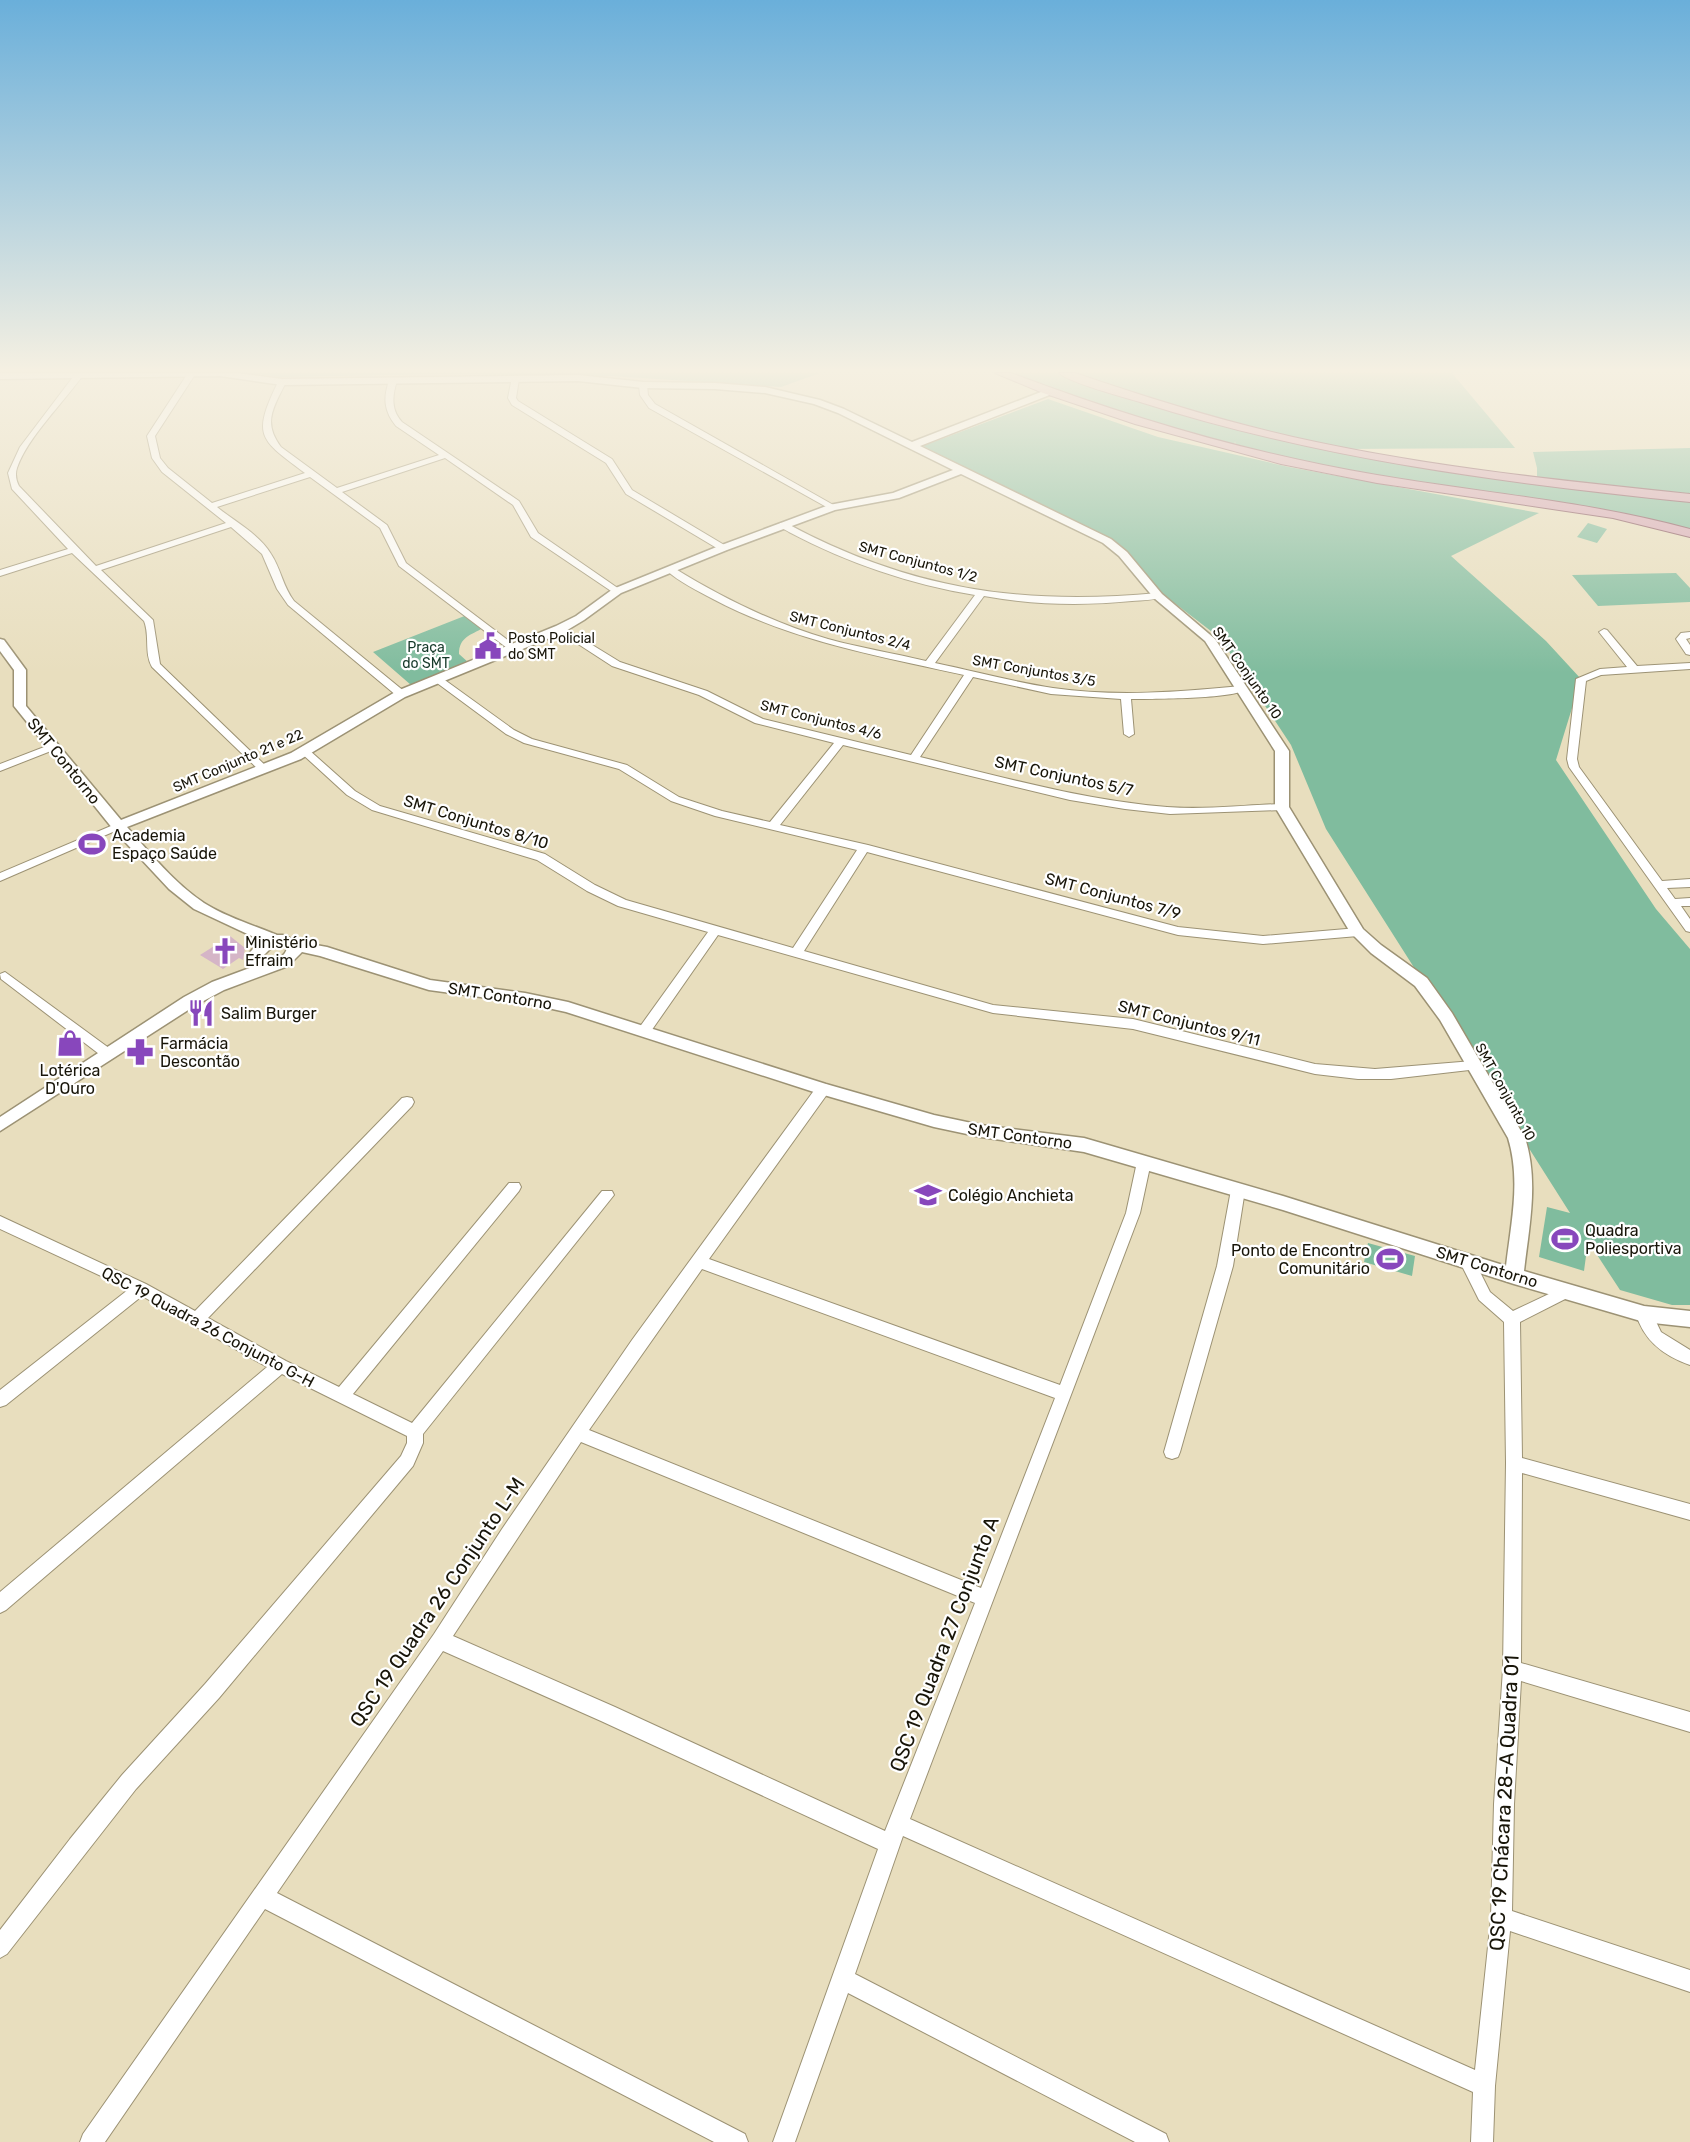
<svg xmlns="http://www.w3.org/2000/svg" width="1690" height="2142" font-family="Rubik,sans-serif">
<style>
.green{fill:#80bc9e}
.building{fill:#d5b5c7}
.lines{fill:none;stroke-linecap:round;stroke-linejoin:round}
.minor-casing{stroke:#9c9274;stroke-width:2}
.tertiary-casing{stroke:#9c9274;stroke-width:3}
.primary-casing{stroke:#824e5a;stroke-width:2}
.minor{fill:#fff;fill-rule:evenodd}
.tertiary{fill:#fff;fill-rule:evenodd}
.primary{fill:#d6a7b6;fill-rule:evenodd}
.labels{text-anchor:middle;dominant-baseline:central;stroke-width:4.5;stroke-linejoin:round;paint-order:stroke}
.far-street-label{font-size:14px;fill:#181509;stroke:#fff}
.far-poi-label{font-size:14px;fill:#181509;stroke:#fff;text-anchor:start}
.far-park-label{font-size:14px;fill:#163929;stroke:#fff}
.street-label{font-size:16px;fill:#181509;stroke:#fff}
.poi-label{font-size:16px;fill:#181509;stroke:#fff;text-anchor:start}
.near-street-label{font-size:20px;fill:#181509;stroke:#fff}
</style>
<rect width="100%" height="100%" fill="#e8debe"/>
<path class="green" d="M250 373H820L781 387 611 376 438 374 281 377Z
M1008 373H1058L1125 396 1340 451 1690 499V536L1641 522 1331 468 1236 447 1235 441 1234 447 1054 391Z
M1077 373H1452L1515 448 1342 449 1142 399Z
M1048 399 1158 437 1289 467 1539 513 1451 556 1546 641 1581 679 1556 760 1656 909 1690 949V1305H1672L1620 1290 1588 1241 1584 1271 1539 1257 1547 1207 1570 1213 1326 829 1291 745 1220 638 1164 595 1128 554 923 446Z
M1690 448V494L1537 477V468L1533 452Z
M1588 523 1607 529 1597 543 1577 537Z
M1676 573 1690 588V602L1598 606 1572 575Z
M467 615 483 628C471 635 459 637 459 654L469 663 411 685 373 652Z
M1368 1243 1415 1256 1412 1276 1364 1262Z"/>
<path class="building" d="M230 936 245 948 243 960 239 958 223 969 200 955Z"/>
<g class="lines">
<defs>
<path id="minor" d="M76 373 83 375C64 402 27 438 17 468 15 474 16 480 19 486L96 566 226 523 162 472 152 458 147 436 188 373H196L155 436 160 458 168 468 212 503 305 473C259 439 252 436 278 382L282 380 286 382C274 407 262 422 281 447L337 488 439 455 396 426C384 411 383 398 389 381L393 379 397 381C392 396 391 410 402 422L519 501 538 533 622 591 614 593 531 537 513 505 445 458 342 492 387 525 406 563 517 647V651H511L399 566 380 528 310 477 217 507C234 521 259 534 271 554 281 569 283 587 294 601L405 692V696H397L288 605 277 589 262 554 231 527 101 570 153 620 160 664 269 769 264 772 260 771 152 667C144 653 150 636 144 621L72 553 0 576V570L68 549 12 489 8 473 20 447Z
M512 377 519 379 516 398 518 401 612 459 632 490 726 546V550H720L626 494 606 463 512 405 508 398Z
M643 383 647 385 648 395 655 404 837 507 830 509 649 408 640 395 639 385Z
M780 523H786C908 589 1021 606 1158 593L1163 596C1155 601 1141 600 1132 601 1082 606 1033 605 984 596L935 663C974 671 1013 682 1053 688 1115 697 1179 692 1242 686L1247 689C1234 699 1152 699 1131 699L1134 734 1129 737 1124 734 1121 699 1051 694 973 677 920 757C1002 777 1083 800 1167 807 1205 810 1244 805 1282 804L1288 807 1282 810 1170 814 1125 809 1070 800 843 745 780 825 868 845 1178 927 1263 936 1358 928 1364 932 1358 936 1263 944 1178 935 867 852 804 951 993 1005 1133 1019 1315 1064 1375 1069 1473 1061 1478 1063 1480 1066 1478 1069 1391 1079H1358L1315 1074 1133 1029 993 1013 718 935 649 1034H639L637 1031 639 1028 708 932 618 906 587 891 537 860 372 810 347 795 300 752 305 749 309 750 355 791 380 806 545 854 595 885 626 900 793 948 857 850 715 816 671 801 619 769 524 743 506 734 433 680 438 677 442 678 514 730 532 739 627 765 679 797 722 811 770 822 834 743 755 723 699 695 612 666 555 629 563 627 620 662 707 691 763 719 911 755 964 675C878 656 792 641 713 599 698 591 679 582 666 570L674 568C723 598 773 623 828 639 860 648 894 653 926 661L975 595C909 584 848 563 789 532L780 527Z
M1604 629 1607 630 1637 666 1690 663V669L1601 675 1586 681 1577 759 1579 767 1662 881 1690 879V887L1667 888 1675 899 1690 898V906H1681L1690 919V932L1686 931 1569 767 1567 759 1576 679 1600 669 1627 667 1599 632Z
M1690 632V638L1686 639 1690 645V655L1686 654 1676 639 1681 633Z
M52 744 57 747 56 749 0 771V764Z
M118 823 122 824V828L0 881V873Z
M5 972 113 1051 115 1054 113 1057H103L1 979 0 974Z
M823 1084 828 1085 830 1089 828 1093 709 1259 1060 1385 1126 1213 1137 1162 1139 1158H1149L1151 1162 1140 1213 910 1819 1475 2070 1491 1918 1494 1804 1503 1669 1506 1463 1504 1322 1479 1300 1460 1262 1463 1258 1468 1256 1473 1258 1490 1292 1513 1311 1568 1285 1573 1287 1576 1291 1573 1295 1520 1322 1522 1458 1690 1504V1520L1522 1473 1521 1663 1690 1712V1732L1521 1681 1514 1804 1512 1911 1690 1970V1992L1510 1931 1495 2086 1493 2142H1471L1473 2092 903 1836 855 1974 1166 2134 1169 2142H1135L848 1993 795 2142H773L878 1849 601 1721 443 1651 277 1893 745 2134 748 2142H714L265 1909 105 2142H80L83 2134 434 1634 502 1529 632 1340 818 1085ZM702 1269 1055 1398 981 1588 589 1430ZM581 1442 975 1603 885 1831 615 1707 453 1636Z
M407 1097 412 1098 414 1102 412 1106 208 1318 286 1361 339 1387 509 1183H519L521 1187 519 1191 353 1394 412 1423 602 1191H612L614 1195 423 1434V1443L413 1466 219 1698 136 1789 7 1954 0 1958V1930L70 1839 122 1775 205 1684 401 1456 407 1443V1436L282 1374 6 1610 0 1613V1592L267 1367 142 1296 6 1405 0 1407V1390L129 1289 0 1229V1216L146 1284 195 1311 402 1098Z
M1238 1184 1243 1186 1245 1190 1233 1266 1180 1452 1178 1457 1172 1459 1166 1457 1164 1452 1217 1266 1231 1190 1233 1186Z
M1644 1308 1650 1309 1661 1332 1690 1350V1365C1664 1356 1644 1341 1636 1314L1638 1309Z"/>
<path id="tertiary" d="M0 373H237L282 379 578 375 643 382 715 383 765 387 820 400 844 409 912 442 1046 390H1052V394L920 446 1111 539 1127 552 1162 594 1215 639 1289 751V807L1363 929 1381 945 1427 978 1452 1013 1525 1138C1539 1181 1529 1227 1524 1271L1644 1306 1690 1311V1327L1644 1322 1514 1284 1283 1210 1084 1152 981 1137 934 1127 817 1093 566 1012 525 1003 429 990 320 956 302 952 288 966 224 990 196 1005 0 1131V1117L184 997 212 982 255 966 248 955 260 940 194 909 169 889 113 829 14 706V670L0 651V639L4 640 26 670V706L121 820 291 753 397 691 556 626 576 616 613 589 719 546 829 505 893 493 953 470 838 413 814 404 765 393 715 389 643 388 578 381 282 385 220 376 0 379ZM961 474 1103 543 1119 556 1154 598 1205 641 1275 751V807L1350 932 1371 953 1415 986 1440 1020 1508 1138C1521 1180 1511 1223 1506 1266L1283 1196 1084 1138 981 1125 934 1115 826 1084 568 1002 525 993 430 980 327 947 299 942 283 935H277C253 925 226 917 204 903 174 883 151 854 127 827L301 759 405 697 564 632 584 620 621 593 727 550 835 510 899 498ZM281 945 287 948C285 958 273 962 265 958L264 955 272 947Z"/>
<path id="primary" d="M995 373H1011C1130 418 1252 454 1377 475 1482 493 1587 501 1690 529V537L1613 518 1377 483 1281 464 1135 424 1043 393Z
M1059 373H1075C1154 400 1234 425 1316 442 1439 468 1565 481 1690 494V502C1503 483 1319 459 1140 402 1123 397 1070 383 1059 373Z"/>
</defs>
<use href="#minor" class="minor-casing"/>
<use href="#tertiary" class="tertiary-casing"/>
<use href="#primary" class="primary-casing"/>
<use href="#minor" class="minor"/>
<use href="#tertiary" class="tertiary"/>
<use href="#primary" class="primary"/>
</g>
<linearGradient id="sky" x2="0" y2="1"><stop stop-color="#6aafda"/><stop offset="0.55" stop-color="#f5f0e2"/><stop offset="1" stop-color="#f5f0e2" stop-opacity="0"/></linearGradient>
<rect width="1690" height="673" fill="url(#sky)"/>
<defs>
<symbol id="civic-bare" viewBox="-9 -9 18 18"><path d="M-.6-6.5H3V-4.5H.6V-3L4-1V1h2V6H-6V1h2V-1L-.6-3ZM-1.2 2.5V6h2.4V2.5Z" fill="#8847bc" stroke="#fff" stroke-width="2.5" paint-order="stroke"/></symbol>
<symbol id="stadium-bare" viewBox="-9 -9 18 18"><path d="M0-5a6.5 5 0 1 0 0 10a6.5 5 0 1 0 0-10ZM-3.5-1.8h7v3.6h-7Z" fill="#8847bc" stroke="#fff" stroke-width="2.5" paint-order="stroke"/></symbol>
<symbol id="church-bare" viewBox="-9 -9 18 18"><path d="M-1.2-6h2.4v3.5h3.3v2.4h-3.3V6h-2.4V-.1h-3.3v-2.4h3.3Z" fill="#8847bc" stroke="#fff" stroke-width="2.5" paint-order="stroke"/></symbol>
<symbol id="restaurant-bare" viewBox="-9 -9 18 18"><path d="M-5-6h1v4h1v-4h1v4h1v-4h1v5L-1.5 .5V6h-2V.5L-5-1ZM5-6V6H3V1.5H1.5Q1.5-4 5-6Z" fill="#8847bc" stroke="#fff" stroke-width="2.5" paint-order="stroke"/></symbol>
<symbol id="shop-bare" viewBox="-9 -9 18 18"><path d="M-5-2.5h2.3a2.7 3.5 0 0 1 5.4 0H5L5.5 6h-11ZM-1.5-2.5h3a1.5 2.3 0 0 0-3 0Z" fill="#8847bc" stroke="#fff" stroke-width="2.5" paint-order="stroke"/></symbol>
<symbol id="pharmacy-bare" viewBox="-9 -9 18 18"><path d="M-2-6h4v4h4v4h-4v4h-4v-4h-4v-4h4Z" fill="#8847bc" stroke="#fff" stroke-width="2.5" paint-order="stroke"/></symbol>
<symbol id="school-bare" viewBox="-9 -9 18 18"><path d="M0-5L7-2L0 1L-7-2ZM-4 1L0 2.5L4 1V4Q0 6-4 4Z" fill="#8847bc" stroke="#fff" stroke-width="2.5" paint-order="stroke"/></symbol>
</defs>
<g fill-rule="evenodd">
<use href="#civic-bare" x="469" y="627" width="38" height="38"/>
<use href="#stadium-bare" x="73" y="825" width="38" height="38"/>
<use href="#church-bare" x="206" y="932" width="38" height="38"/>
<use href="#restaurant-bare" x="182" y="994" width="38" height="38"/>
<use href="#shop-bare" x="51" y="1024" width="38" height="38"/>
<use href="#pharmacy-bare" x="121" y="1033" width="38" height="38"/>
<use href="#school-bare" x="909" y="1176" width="38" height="38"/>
<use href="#stadium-bare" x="1546" y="1220" width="38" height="38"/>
<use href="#stadium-bare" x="1371" y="1240" width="38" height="38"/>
</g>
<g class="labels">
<g class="far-street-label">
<text transform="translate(918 562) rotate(15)">SMT Conjuntos 1/2</text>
<text transform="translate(850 631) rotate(14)">SMT Conjuntos 2/4</text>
<text transform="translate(1034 671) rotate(10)">SMT Conjuntos 3/5</text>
<text transform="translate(1247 673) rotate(55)">SMT Conjunto 10</text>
<text transform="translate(821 720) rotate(14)">SMT Conjuntos 4/6</text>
<text transform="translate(238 761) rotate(-23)">SMT Conjunto 21 e 22</text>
<text transform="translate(1505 1092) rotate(61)">SMT Conjunto 10</text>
</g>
<g class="far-poi-label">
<text x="508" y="638">Posto Policial<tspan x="508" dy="16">do SMT</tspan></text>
</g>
<g class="far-park-label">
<text x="426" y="647">Praça<tspan x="426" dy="16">do SMT</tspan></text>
</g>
<g class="street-label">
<text transform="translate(64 761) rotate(51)">SMT Contorno</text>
<text transform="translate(1064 776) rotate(12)">SMT Conjuntos 5/7</text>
<text transform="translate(476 822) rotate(17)">SMT Conjuntos 8/10</text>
<text transform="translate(1113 896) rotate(15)">SMT Conjuntos 7/9</text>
<text transform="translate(500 996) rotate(9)">SMT Contorno</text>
<text transform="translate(1189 1023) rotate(14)">SMT Conjuntos 9/11</text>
<text transform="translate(1020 1136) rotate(8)">SMT Contorno</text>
<text transform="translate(1487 1267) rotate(17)">SMT Contorno</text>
<text transform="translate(208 1327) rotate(28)">QSC 19 Quadra 26 Conjunto G-H</text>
</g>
<g class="poi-label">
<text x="112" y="835">Academia<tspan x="112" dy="18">Espaço Saúde</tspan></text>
<text x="245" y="942">Ministério<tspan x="245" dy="18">Efraim</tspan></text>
<text x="221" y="1013">Salim Burger</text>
<text x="160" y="1043">Farmácia<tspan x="160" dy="18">Descontão</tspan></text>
<text x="70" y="1070" text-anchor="middle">Lotérica<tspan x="70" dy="18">D'Ouro</tspan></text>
<text x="948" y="1195">Colégio Anchieta</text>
<text x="1585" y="1230">Quadra<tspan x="1585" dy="18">Poliesportiva</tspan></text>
<text x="1370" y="1250" text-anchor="end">Ponto de Encontro<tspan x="1370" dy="18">Comunitário</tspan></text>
</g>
<g class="near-street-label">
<text transform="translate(437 1602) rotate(-56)">QSC 19 Quadra 26 Conjunto L-M</text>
<text transform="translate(944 1644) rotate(-69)">QSC 19 Quadra 27 Conjunto A</text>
<text transform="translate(1504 1803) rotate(-87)">QSC 19 Chácara 28-A Quadra 01</text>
</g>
</g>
</svg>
